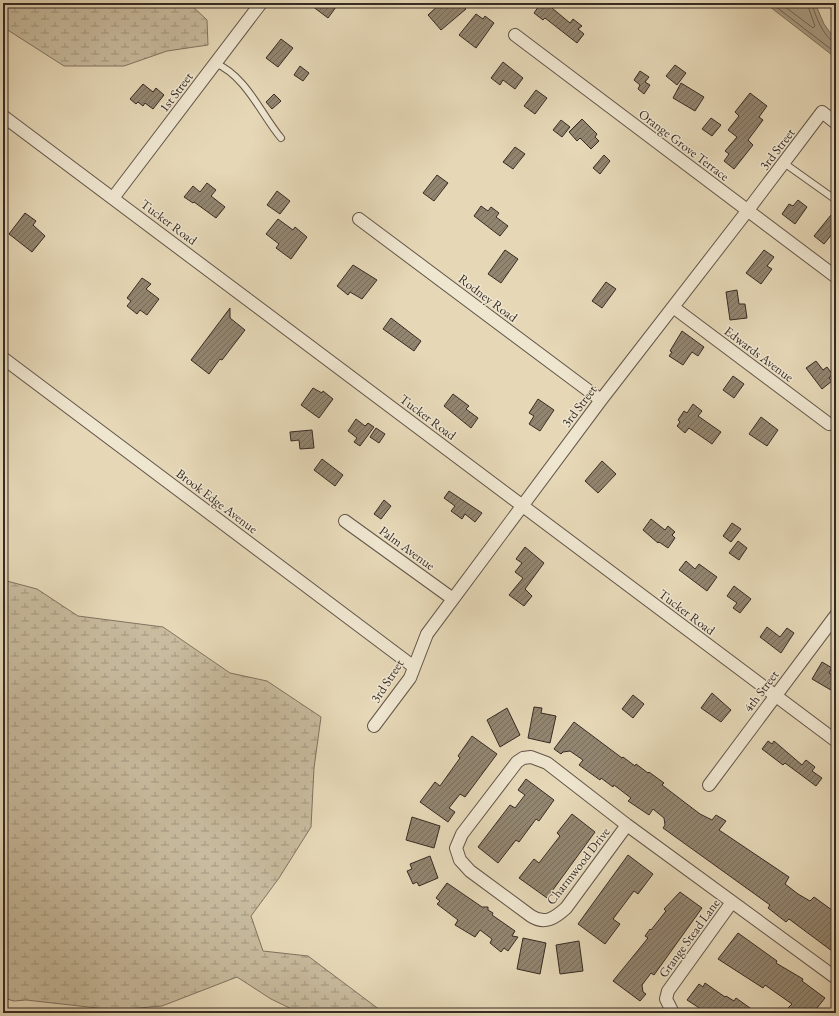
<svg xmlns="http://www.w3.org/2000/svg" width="839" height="1016" font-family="'EB Garamond',serif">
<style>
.wetland{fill:url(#wetland-marsh);stroke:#807361}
.water{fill:#aa9d85;stroke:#7c6f5e}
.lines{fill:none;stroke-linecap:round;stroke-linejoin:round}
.shore{stroke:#706454;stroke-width:1}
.building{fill:url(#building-hatch);stroke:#372b24}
.lane-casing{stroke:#635649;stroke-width:8}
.street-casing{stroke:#635649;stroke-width:14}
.lane{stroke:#efe6d0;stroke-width:6}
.street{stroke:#efe6d0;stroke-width:12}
.labels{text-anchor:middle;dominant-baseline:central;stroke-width:3;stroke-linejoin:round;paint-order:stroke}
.street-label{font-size:13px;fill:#372b24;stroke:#efe6d0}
</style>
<defs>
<pattern id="wetland-marsh" width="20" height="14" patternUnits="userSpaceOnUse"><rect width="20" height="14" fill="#c8bb9e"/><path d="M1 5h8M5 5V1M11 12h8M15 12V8" fill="none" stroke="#a39881"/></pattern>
<pattern id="building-hatch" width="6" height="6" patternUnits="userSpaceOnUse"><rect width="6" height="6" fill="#928570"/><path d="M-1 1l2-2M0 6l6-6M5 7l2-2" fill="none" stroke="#786d5c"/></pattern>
</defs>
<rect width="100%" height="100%" fill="#e6d8b7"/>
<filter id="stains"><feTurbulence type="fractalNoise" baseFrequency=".005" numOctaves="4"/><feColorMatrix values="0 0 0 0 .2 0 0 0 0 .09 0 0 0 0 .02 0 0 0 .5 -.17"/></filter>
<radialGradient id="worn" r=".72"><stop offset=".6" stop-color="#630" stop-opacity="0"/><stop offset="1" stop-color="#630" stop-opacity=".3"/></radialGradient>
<path class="wetland" d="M3 3H189L207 20 208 45 167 51 124 66H64L3 27Z
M3 580 37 589 78 616 163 627 230 673 267 681 321 717 314 768 311 827 279 878 251 916 263 951 308 956 384 1013H300L271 999 237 977 162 1006 115 1010 26 1000 14 1001 3 998Z"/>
<path class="water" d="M765 3H815L824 24 836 41V58Z"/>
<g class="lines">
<path class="shore" d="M771 3 836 53
M780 3 813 28 815 26 807 3
M812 3C813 12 826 42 836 43"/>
</g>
<path class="building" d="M308 3H339L328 18Z
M441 3H461L466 9 441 30 428 15Z
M541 3H556L552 8 570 23 573 19 582 26 578 29 584 34 577 43 545 18 543 20 534 13Z
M476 14 483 19 485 16 494 23 476 48 459 35Z
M281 39 293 48 278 67 266 58Z
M503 62 523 78 515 89 503 80 500 85 491 78Z
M675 65 686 73 677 85 666 76Z
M300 66 309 73 303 81 294 75Z
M640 71 649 77 645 82 650 85 644 94 638 89 640 85 634 80Z
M681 83 704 97 695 111 673 98Z
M143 84 153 92 156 88 164 95 153 109 145 103 143 106 138 102 136 104 130 99Z
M536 90 547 98 535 114 524 106Z
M750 93 767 106 759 117 763 120 748 140 753 145 734 169 724 161 729 154 725 151 737 137 728 130 739 116 735 112Z
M274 94 281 101 272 109 266 102Z
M711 118 721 125 712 136 702 129Z
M582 119 597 134 595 137 599 141 591 149 580 138 577 141 569 132Z
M561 120 570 127 562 137 553 130Z
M515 147 525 154 513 169 503 162Z
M604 155 610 161 600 174 593 168Z
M437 175 448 183 434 201 423 193Z
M207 183 216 190 211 196 225 207 216 218 194 202 193 203 184 197 193 186 200 192Z
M277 191 290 201 280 214 267 205Z
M798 200 807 207 795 224 782 214 789 204 793 206Z
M481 206 488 211 491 207 499 213 496 217 508 226 500 236 474 216Z
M25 213 36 221 33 225 45 236 32 252 9 234Z
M831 215 836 218V229L824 244 814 236Z
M278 219 293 230 295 227 307 237 291 259 276 248 279 244 266 234Z
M505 250 518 259 501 283 488 274Z
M764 250 774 257 767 266 772 269 761 284 746 273Z
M353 265 377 280 362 299 350 292 348 295 337 286Z
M142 278 151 284 146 289 159 299 147 315 140 310 137 314 127 306 131 301 127 298Z
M606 282 616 289 602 308 592 301Z
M737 290 739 304H745L747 318 730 320 726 292Z
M230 308V318L245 330 222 360 220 359 209 374 191 360Z
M391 318 421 341 414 351 383 329Z
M682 331 704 347 698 356 692 352 683 365 669 356 672 352 670 351Z
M816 361 823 370 827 367 833 375 829 378 832 381 822 389 806 368Z
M733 376 744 384 734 398 723 390Z
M313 388 322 393 323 391 333 399 319 418 301 405Z
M453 394 469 406 466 409 478 418 471 428 444 406Z
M538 399 554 410 540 431 529 424 534 416 529 413Z
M693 404 702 411 698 416 721 432 712 444 689 428 685 433 677 426 680 422 678 420 684 411 687 413Z
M761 417 778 430 767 446 749 434Z
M356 419 365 426 368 423 374 427 360 446 354 442 357 438 348 431Z
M376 428 385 434 379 443 370 437Z
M312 430 314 448 300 449 299 440 291 441 290 432Z
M322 459 343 475 335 486 314 470Z
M602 461 616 474 598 493 585 481Z
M449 491 482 513 475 522 465 514 462 519 451 511 455 506 444 498Z
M384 500 391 506 381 519 374 514Z
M651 519 665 530 668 526 675 532 672 535 675 538 668 548 659 542 658 543 643 530Z
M732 523 741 529 731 542 723 536Z
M738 541 747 548 739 560 729 553Z
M525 547 544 563 525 589 532 596 524 606 509 595 523 578 515 572 522 563 516 559Z
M686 561 695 569 699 564 717 577 707 591 679 570Z
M734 586 751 599 740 613 733 608 737 603 727 596Z
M767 627 780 637 787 628 794 633 781 653 760 637Z
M822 662 832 668 829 673 836 677V693L812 679Z
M712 693 731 710 721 722 701 708Z
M633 695 644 704 633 718 622 709Z
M534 707 542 708 541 713 556 716 550 743 528 738Z
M507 708 520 735 500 747 487 720Z
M574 722 622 758 623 757 635 766 636 764 648 773 649 772 664 783 662 785 700 814 712 820 716 815 726 821 719 830 789 877 785 884 798 894 810 901 814 897 836 913V954L789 919 786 922 768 908 770 905 663 828 665 825 664 818 653 809 649 815 628 801 631 798 614 785 613 787 601 778 600 780 579 765 583 760 570 751 563 752 561 754 554 749Z
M472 736 497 754 465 797 460 794 449 808 455 812 448 822 420 802 435 782 440 786 460 758 458 756Z
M768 741 772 744 774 741 802 765 806 760 815 767 812 771 822 778 816 786 785 763 783 765 762 749Z
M526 779 554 800 539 821 536 819 519 842 516 840 498 863 478 847 510 805 515 808 525 795 518 790Z
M572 814 595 832 547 898 519 878 534 859 539 863 560 836 557 833Z
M412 817 440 826 434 848 406 840Z
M628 855 653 874 638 894 634 891 613 919 620 924 605 944 578 924Z
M430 856 438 878 419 886 417 882 413 884 407 871 412 869 410 864Z
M447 883 482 907H488V910L493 913 492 915 515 931 512 936 518 937 508 951 504 948 501 952 490 943 492 939 480 930 475 937 455 925 458 920 437 904 440 901 436 898Z
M680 892 702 908 654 975 651 973 642 985 643 992 646 994 640 1001 613 981 648 938 645 936 650 929 651 930 666 911 664 909Z
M738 933 777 961 776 963 803 979 802 981 825 998 813 1013H792L787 1009 792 1004 765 985 763 988 718 959Z
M523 938 546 943 540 974 517 969Z
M579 941 583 971 560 974 556 945Z
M705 983 725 997 726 996 734 1001 736 998 757 1013H707L687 1000 699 984 703 987Z"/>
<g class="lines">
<defs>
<path id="lane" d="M215 63C246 76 261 114 281 138
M784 163 836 200"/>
<path id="street" d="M515 35 836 277
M3 116 836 741
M113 198 261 3
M359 219 601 400
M673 307 829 424
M3 358 414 667
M345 521 453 599
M374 726 410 678 427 634 601 400 748 210 822 112 836 123
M709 785 836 615
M627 825 566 908C555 918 545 925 531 916L470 871 460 860 456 848 462 834 517 762 523 758 531 757 547 763 627 825 836 978
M673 1013 666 999 668 991 732 902"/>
</defs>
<use href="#lane" class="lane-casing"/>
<use href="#street" class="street-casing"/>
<use href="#lane" class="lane"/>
<use href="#street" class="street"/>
</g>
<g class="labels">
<g class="street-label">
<text transform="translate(176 92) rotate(-53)">1st Street</text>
<text transform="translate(684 145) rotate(37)">Orange Grove Terrace</text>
<text transform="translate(777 149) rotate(-53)">3rd Street</text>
<text transform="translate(169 222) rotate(37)">Tucker Road</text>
<text transform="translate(488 298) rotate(37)">Rodney Road</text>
<text transform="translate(759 354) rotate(37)">Edwards Avenue</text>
<text transform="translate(579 406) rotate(-53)">3rd Street</text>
<text transform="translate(428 417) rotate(37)">Tucker Road</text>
<text transform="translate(217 501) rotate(37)">Brook Edge Avenue</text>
<text transform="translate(407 548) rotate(36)">Palm Avenue</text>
<text transform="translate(687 612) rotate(37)">Tucker Road</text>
<text transform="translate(387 681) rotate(-57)">3rd Street</text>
<text transform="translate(761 691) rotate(-53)">4th Street</text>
<text transform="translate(578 866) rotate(-52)">Charmwood Drive</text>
<text transform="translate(689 938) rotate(-54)">Grange Stead Lane</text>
</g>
</g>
<rect width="839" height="1016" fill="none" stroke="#e6d8b7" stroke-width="16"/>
<rect x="4" y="4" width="831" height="1008" fill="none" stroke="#372b24" stroke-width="2"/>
<rect x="8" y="8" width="823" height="1000" fill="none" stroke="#372b24"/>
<rect width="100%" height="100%" filter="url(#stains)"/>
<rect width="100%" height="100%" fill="url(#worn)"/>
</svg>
